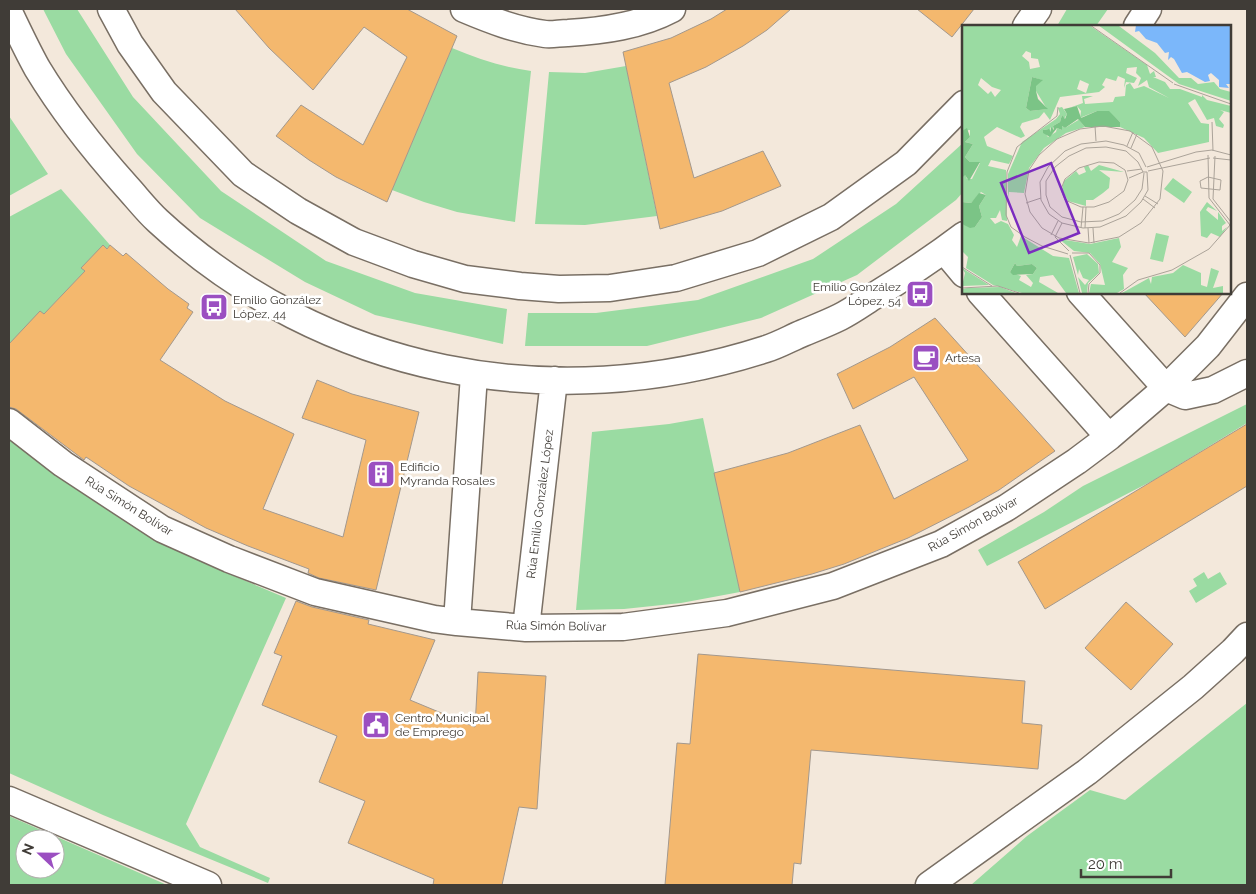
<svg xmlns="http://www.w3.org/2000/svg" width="1256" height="894" font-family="Raleway,sans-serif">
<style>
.green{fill:#9adba2;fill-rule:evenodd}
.building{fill:#f4b86e;stroke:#a3988d}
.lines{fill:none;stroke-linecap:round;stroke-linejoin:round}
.minor-casing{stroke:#796f64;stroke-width:29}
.minor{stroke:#fff;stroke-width:26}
.labels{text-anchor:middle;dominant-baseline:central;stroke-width:5;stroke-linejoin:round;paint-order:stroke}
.poi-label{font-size:12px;fill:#403c37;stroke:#fff;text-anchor:start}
.street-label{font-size:12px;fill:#403c37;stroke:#fff}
.inset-road{fill:none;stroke:#aba399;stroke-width:1}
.view{fill:#7b2cbf;fill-opacity:0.15;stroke:#7b2cbf;stroke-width:2.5}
.inset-edge{fill:none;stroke:#403c37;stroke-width:2.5}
</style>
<rect width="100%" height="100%" fill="#f3e8db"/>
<path class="green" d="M43 9H77L133 97 221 191 326 261 415 293 507 309 503 344 375 315 305 282 200 218 137 154 66 54Z
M1067 9H1108L1096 26H1057Z
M452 48C478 59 502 67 531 71L515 222 457 212 424 202 392 190Z
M626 66 657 216 585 225 535 224 549 72 585 73Z
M9 116 48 174 9 196Z
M963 143V192L956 200 857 275 761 318 647 346H525L528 313H596L698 300 813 259 896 204Z
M61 189 110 245 9 351V217Z
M1247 404V423L1154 480 987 566 978 550 1044 512 1083 486Z
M703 418 740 592 681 603 624 609 576 610 592 432 669 424Z
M9 435 68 479 208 565 286 598 186 824 200 847 270 878 268 883 103 815 9 773Z
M1204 572 1208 579 1220 572 1227 584 1196 603 1189 591 1197 586 1193 579Z
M1247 703V885H971L1027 836 1090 790 1125 800Z
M9 816 158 881 167 885H9ZM25 839H55V869H25Z"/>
<path class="building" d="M235 9H407L457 36 387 202 336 177 309 160 276 136 301 105 363 145 407 57 364 27 313 90 269 48Z
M727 9H791L767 30 743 46 706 67 669 83 694 178 763 151 781 186 722 211 660 229 623 52 671 38 711 19Z
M917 9H974L952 37Z
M103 245 107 249 110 245 123 256 126 253 168 289 189 304 187 308 193 312 160 360 225 401 294 434 263 509 343 537 366 440 302 418 317 380 352 394 419 412 376 590 319 578 308 573 309 569 248 546 206 528 129 486 86 457 84 460 16 409 9 407V344L40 311 44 314 85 271 81 268Z
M1143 292H1224L1185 337Z
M935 318 1055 451 999 490 969 507 908 538 844 564 812 574 740 592 714 473 788 453 860 425 894 499 968 460 914 377 853 409 837 374 890 347Z
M1247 424V486L1045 609 1018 562Z
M296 601 312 607 369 620 368 624 435 640 410 700 475 727 478 672 546 676 537 809 519 807 502 885H433L434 879 348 843 365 801 319 782 337 736 262 705 282 656 274 653Z
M1126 602 1173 644 1131 690 1085 648Z
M698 654 1025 681 1022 723 1042 725 1038 769 811 750 801 864 794 863 792 885H665L677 743 690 744Z"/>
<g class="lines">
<defs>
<path id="minor" d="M111 9 130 44 164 92 243 174 298 211 354 242 413 264 465 279 520 286 559 289 610 288 676 278 758 253 831 217 906 163 964 104
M464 9C490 20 516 30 545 34 552 35 560 33 568 33 603 31 640 26 672 9
M9 12C18 31 27 50 37 68 63 111 94 150 127 187 137 198 147 211 158 221 324 374 553 418 766 349 779 345 791 338 803 333 815 328 828 323 840 317 852 311 863 303 874 296 905 277 935 257 964 235
M1026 26 1038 9
M1137 26 1148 9
M944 250 964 274
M980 292 1109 437
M1080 292 1166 388 1185 396 1213 390 1247 373
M9 422 63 464 162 529 229 559 315 592 434 619 457 622 526 628 623 627 727 613 833 586 941 544 1006 508 1077 461 1109 437 1166 388 1208 346 1247 296
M457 622 474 375
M526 628 554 380
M9 800 208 885
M929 885 1087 772 1193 687 1233 651 1247 636"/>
</defs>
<use href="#minor" class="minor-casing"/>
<use href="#minor" class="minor"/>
</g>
<defs>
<symbol id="bus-square" viewBox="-11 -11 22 22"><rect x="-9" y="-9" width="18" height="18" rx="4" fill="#9b4fc1" stroke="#fff"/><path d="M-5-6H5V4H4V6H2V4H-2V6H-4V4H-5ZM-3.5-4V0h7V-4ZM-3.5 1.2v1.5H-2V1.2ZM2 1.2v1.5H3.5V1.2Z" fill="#fff"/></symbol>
<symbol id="cafe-square" viewBox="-11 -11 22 22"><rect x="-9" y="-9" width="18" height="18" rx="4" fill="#9b4fc1" stroke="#fff"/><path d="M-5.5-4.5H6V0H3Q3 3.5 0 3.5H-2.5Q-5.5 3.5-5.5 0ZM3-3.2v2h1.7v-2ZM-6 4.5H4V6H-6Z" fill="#fff"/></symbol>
<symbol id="building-square" viewBox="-11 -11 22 22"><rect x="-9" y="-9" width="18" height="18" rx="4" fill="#9b4fc1" stroke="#fff"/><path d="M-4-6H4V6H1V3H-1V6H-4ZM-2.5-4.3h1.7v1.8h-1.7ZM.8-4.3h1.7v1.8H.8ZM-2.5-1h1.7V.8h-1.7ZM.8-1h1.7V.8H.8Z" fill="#fff"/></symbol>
<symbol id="civic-square" viewBox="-11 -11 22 22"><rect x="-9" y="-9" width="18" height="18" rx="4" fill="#9b4fc1" stroke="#fff"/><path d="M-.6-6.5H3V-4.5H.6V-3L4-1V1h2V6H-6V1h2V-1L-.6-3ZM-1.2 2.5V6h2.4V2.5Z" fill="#fff"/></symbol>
</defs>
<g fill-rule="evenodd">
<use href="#bus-square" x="904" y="278" width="32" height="32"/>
<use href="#bus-square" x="198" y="291" width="32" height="32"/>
<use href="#cafe-square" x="910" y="342" width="32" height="32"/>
<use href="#building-square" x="365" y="458" width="32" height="32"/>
<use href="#civic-square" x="360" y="709" width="32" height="32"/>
</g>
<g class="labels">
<g class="poi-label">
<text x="901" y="287" text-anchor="end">Emilio González<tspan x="901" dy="14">López, 54</tspan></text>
<text x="233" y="300">Emilio González<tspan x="233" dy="14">López, 44</tspan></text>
<text x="945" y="358">Artesa</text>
<text x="400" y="467">Edificio<tspan x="400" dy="14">Myranda Rosales</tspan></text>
<text x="395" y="718">Centro Municipal<tspan x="395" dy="14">de Emprego</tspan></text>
</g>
<g class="street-label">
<text transform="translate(540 504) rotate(-83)">Rúa Emilio González López</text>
<text transform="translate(129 506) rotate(32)">Rúa Simón Bolívar</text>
<text transform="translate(973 524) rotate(-29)">Rúa Simón Bolívar</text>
<text transform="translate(556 626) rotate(1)">Rúa Simón Bolívar</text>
</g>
</g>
<g transform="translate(962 25)">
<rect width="269" height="269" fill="#f3e8db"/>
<path d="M0 0H127L185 40 188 49 192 46 194 52H191L203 57 208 64H218L240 72V70L245 75 269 81V88L258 85 262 87 257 94 262 100 261 103 254 101 252 93 245 95 233 74 226 78 239 98 247 99V117L196 128 182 113 158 102V97L147 87 135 86 120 92 117 95 123 102 104 108 82 123 67 143 62 168 47 167 46 173V149L60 117 94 94 98 89 96 83 100 82 105 89 102 94 100 90 98 97 91 101V106L88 102 89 107 86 104 81 105 86 112 94 107 95 103 100 105V101L103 103 118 94 119 86 115 81 107 83 121 78 120 71H131L122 74 123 79 151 77 153 72 163 71 164 60 168 58 172 64 182 61 207 73 187 62 185 55 176 61 179 53 174 48 175 42 165 43 164 48 175 53 172 58 164 57 162 63 163 54 156 51 154 56 144 53 140 60 143 62 137 67 98 72 88 95 82 87 77 93 60 98 58 102 63 111 59 113 35 102 22 112 25 121 51 131 47 139 29 135 26 141 44 145 45 196 40 195 38 185 34 193H28L33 199 39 196 46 199 52 210 50 215 55 222 59 211 91 231 107 233 117 268H104L91 250 78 252 77 257 96 268H60L31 260 4 243 6 232 0 226V199L13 202 20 192 17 181 24 170 19 167 9 178 0 177V153L3 149 5 154H10L18 138 8 137 3 132 11 119 3 117 8 112V105L0 106ZM64 26 69 28V33L76 34 78 42 68 44 67 37 60 31ZM70 52 80 55 73 61 74 66 85 84 68 86 64 83ZM19 53 30 62 39 65 33 72 29 66 26 69 16 60ZM118 55 127 59 124 68 115 64ZM53 238 55 241 70 239 75 243 71 249 64 250 71 258 69 262 57 255 59 251 48 247ZM136 0 157 1 193 28 217 53H229L236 59 252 57 258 64 269 67V76L217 59ZM126 140 129 146 137 140 162 147 137 145 148 153 147 163 141 168 131 175H124V181L106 176 100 164 102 156 114 146 117 150 124 147 122 142ZM211 153 230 167 222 178 202 164ZM245 177 255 186 246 182 244 185 256 195V187L264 198 260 201V206L265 202 258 212 249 208 245 213 239 211 238 187ZM194 208 207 211 201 237 188 234ZM157 213 159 222 150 237 166 243 161 250 162 264 155 268H127L129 259 143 260 138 239 128 228 112 226 97 214 128 219ZM125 229 136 239 137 248 126 258 125 268H120L116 252 123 260 127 255 121 253 117 244 116 250 111 232ZM221 240 239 248V260L245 262 249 243 257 246 251 263 261 261V268H160L187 253 189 259 190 252 211 248ZM0 243 27 260 0 261 3 248ZM38 262 54 268H0V264L5 263Z" fill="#9adba2" fill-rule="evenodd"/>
<path d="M70 52 81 55 74 61V66L76 74 86 84 68 86 64 83ZM115 81 119 93 135 86H147L158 97V102H123L116 94 103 103 100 101V105L95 103 88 112 81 108V105L87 104 89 107V102L92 105 91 101 98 97 100 90 103 94 105 89 102 84ZM5 103 8 112 3 117 11 119 3 132 8 137H18L7 156 3 150 0 153V106ZM17 168 24 170 17 181 20 192 13 202 8 203 0 199V177L9 178ZM53 238 55 241 70 239 75 243 71 249 51 250 48 247Z" fill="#7bc486"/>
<path d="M269 0V59H264L267 63 257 62V55L249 48 246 50 248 56 243 57 225 47 220 48 212 34 209 32 206 35 207 27 203 28 195 18 184 14 177 6 173 7 174 0Z" fill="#7bb7fa"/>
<path class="inset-road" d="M128 0 211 58M212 59 269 79M96 82 95 91 55 122 45 147 44 190 49 202 63 212 80 221 106 229M250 97 251 126M133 101 134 116M141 101 168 106 190 122 201 146 198 174 179 198 157 212 127 218 97 213 80 203 68 187 63 169 67 145 77 130 95 114 118 104ZM165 121 171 107M169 123 175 109M246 130 247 173 268 200M253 131 251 174 269 197M251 133 269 135M137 137 152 138 163 145 166 155 162 166 147 177 132 182H119L103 175 99 164 103 154 117 143ZM184 142 177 128 162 120 144 116 119 119 103 126 86 142 78 157 79 175 87 189 100 198 121 203 138 202 164 191 179 177 186 165 185 147M185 142 234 127 250 125 269 130M165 146 180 144M186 146 248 133M182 148 180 164 173 175 157 189 140 196 119 197 100 192 88 182 84 170V156L93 142 107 131 124 123 144 122 164 126 176 137 181 147H185M246 152 259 155 258 165 239 163 238 156ZM167 153 181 147M183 171 196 179M181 174 193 183M64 178 79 173M119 203 121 182M123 203 124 182M126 203 127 218M131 203 132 218M89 210 96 196M93 212 107 226M93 212 100 198M110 228H127L138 240V248L127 259 126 268M108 230 118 268M0 242 30 261M0 263 36 261 57 268M158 268 176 255 210 245 247 224 269 199"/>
<path class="view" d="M89 138 117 208 67 228 39 158Z"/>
<rect width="269" height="269" class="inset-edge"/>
</g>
<rect width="1256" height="894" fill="none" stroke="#403c37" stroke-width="20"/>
<g transform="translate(40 854) rotate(292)"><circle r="24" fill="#ffffff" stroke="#b3b1af"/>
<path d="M0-4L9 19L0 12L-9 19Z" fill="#9b4fc1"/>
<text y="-8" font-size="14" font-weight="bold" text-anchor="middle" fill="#403c37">N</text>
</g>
<path d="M1081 869v8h90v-8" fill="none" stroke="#403c37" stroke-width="2.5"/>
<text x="1088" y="869" font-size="15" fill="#403c37" stroke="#ffffff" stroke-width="4" paint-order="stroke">20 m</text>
</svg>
